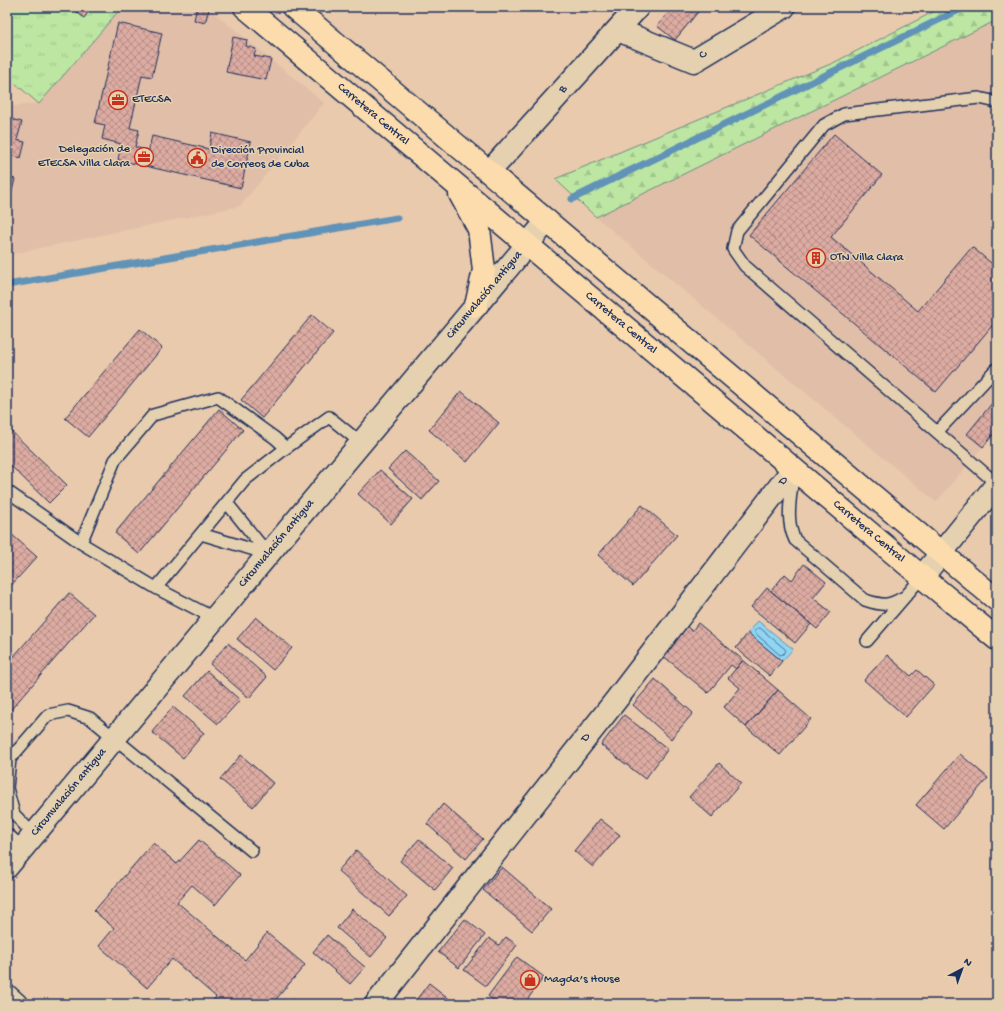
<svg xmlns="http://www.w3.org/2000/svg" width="1004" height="1011" font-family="'Gochi Hand',sans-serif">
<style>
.built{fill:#e1bea8}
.grass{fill:url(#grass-tufts);stroke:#6c8a80}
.forest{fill:url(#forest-firs);stroke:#6c8a80}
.water{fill:#90d5f2;stroke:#6193b7}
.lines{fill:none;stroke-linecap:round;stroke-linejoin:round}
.shore{stroke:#4a7199;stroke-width:1}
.stream{stroke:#6193b7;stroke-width:7}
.building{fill:url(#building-cross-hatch);stroke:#1b2f5e}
.lane-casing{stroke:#1b2f5e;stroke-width:14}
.street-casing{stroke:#1b2f5e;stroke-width:25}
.secondary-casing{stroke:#1b2f5e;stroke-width:25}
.primary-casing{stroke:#1b2f5e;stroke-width:25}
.lane{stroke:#e5d1af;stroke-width:11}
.street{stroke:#e5d1af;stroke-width:22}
.secondary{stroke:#e5d1af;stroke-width:22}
.primary{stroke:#fcdcac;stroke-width:22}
.labels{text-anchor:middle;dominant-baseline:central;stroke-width:3;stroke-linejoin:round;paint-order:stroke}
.street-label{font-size:12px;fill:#1b2f5e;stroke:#e5d1af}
.poi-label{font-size:12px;fill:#1b2f5e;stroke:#e5d1af;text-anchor:start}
</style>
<defs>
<pattern id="grass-tufts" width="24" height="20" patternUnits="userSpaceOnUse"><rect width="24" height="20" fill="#bce6a2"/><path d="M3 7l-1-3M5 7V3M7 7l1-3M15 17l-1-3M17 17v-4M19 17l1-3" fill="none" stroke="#a1c68e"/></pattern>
<pattern id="forest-firs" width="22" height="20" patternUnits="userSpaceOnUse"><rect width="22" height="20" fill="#bce6a2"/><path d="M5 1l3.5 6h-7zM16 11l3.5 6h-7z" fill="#a1c68e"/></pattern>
<pattern id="building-cross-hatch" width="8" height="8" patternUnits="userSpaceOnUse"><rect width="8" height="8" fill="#dcaba1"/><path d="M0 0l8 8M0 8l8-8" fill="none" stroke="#b28c86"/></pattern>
</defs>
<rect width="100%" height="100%" fill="#e9caad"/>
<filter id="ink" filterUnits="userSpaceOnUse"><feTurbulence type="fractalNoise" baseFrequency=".025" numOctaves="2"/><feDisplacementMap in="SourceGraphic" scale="8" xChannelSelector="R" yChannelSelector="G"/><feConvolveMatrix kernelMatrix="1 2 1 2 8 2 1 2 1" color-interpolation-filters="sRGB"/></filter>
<g filter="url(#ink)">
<path class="built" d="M122 7H207L324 103 240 206 7 255V106L9 107 39 103Z
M997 20V430L936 502 596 217Z"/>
<path class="grass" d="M7 7H122L39 104 7 76Z"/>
<path class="forest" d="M943 7H997V20L596 217 555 179 833 63Z"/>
<path class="water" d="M758 621 793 649 782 661 748 633Z"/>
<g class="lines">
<path class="shore" d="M758 628H760L785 649 786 651 783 654 780 655 755 633V631Z"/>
<path class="stream" d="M572 199 965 7
M7 285 397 218"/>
</g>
<path class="building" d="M71 7H92L84 18Z
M197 7 209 9 205 23 194 20Z
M673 7H702L675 40 657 26Z
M118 23 162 33 152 77 142 75 130 128 139 130 135 147 149 151 145 166 118 160 121 144 102 139 105 125 95 123Z
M233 37 247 40 246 46 256 49 254 56 271 59 266 80 226 72Z
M7 118 22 122 17 140 25 142 21 158 12 156 7 176Z
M212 133 251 142 241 188 145 166 152 136 209 149Z
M834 134 882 175 831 237 918 311 972 247 997 268V320L936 392 749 235Z
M7 177 15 179 10 199H7Z
M312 315 333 333 262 418 241 400Z
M140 329 162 348 88 437 65 418Z
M461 391 499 423 467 462 429 430Z
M993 402 997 405V430L983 447 967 434Z
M219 409 243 430 139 554 115 533Z
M7 427 67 485 49 503 7 462Z
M405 451 439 481 422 500 388 469Z
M380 470 413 499 391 524 358 494Z
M642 505 677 535 633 586 598 555Z
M10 533 37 557 7 590V536Z
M804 564 826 582 813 598 831 612 817 629 771 591 785 574 792 580Z
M767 588 811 624 795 643 751 607Z
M69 593 94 614 7 714V664Z
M256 617 292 648 273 670 237 639Z
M698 623 743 660 736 669 731 665 708 693 661 654 685 625 692 631Z
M748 633 782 661 770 676 736 648Z
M228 643 267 677 249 698 210 664Z
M887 655 911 676 917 670 934 685 906 717 864 680Z
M743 660 778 690 746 727 724 707 740 688 728 678Z
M207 671 240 700 218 724 185 696Z
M655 679 693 713 671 739 633 705Z
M778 690 811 719 780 755 746 727Z
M173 707 204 733 183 758 152 732Z
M624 715 668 749 645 779 601 745Z
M960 754 988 778 944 829 916 805Z
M241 755 273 783 253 807 220 779Z
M719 763 741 783 712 817 689 797Z
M443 804 483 839 466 859 427 824Z
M600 819 620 835 593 867 574 851Z
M419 839 453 868 435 890 400 861Z
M199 840 240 875 215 905 192 885 177 902 245 960 267 933 305 965 272 1004H210L216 997 172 959 147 988 99 946 114 928 94 911 153 843 177 864Z
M356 850 407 896 389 916 338 871Z
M502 867 551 909 532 931 483 890Z
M352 909 387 938 371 957 337 928Z
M465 919 485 935 459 968 438 952Z
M327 935 365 967 350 984 313 952Z
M506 937 517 945 486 986 464 970 489 938 499 945Z
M517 957 544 977 524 1004H499L488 996Z
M429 983 456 1004H413Z
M292 999 297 1004H287Z"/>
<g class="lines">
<defs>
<path id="lane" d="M938 431 997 368
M793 475C791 497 785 520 795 540L865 600C883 606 888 606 904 597
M997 484 745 266 733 249 737 231 824 125 844 114 979 98 997 102
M7 491 81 543 156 588 214 618
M201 534 268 554 227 503
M81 543 115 460 153 415 218 397 275 438 286 448
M156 588 245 480 286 448 329 417 361 443
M867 641 922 577
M34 835 14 814 7 788 10 759 48 715 68 711 90 718 252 851"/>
<g id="street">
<path id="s1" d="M618 30 694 61 784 7"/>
<path id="s2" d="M489 172 638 7"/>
<path d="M922 577 997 484"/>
<path d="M7 841 19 852"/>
<path d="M7 996 16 1004"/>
<path id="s3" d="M376 1004 616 700 793 469"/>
</g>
<g id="secondary">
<path id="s4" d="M7 867 361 443 547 221"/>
</g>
<g id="primary">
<path id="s5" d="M245 7 922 577 997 639"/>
<path d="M293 7 997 600"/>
<path d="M460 194 479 229 484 270 476 306"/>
</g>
</defs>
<use href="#lane" class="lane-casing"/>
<use href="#street" class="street-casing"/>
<use href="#secondary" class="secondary-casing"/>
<use href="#primary" class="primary-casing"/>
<use href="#lane" class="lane"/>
<use href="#street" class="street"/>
<use href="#secondary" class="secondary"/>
<use href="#primary" class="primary"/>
</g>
</g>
<defs>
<symbol id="office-ring" viewBox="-11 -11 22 22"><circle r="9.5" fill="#e5d1af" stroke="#c8321e" stroke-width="1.5"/><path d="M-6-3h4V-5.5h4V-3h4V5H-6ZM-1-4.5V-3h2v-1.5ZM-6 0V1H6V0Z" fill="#c8321e"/></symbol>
<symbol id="civic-ring" viewBox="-11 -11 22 22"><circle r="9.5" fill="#e5d1af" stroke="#c8321e" stroke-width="1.5"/><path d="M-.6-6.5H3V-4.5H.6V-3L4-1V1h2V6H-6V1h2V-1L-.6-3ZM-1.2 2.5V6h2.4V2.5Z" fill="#c8321e"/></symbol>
<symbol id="building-ring" viewBox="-11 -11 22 22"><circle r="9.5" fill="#e5d1af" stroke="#c8321e" stroke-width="1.5"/><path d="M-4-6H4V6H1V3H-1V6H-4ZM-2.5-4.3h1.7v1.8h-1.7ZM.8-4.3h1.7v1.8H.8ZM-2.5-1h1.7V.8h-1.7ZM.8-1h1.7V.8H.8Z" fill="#c8321e"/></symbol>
<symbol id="shop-ring" viewBox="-11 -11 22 22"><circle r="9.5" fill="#e5d1af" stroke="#c8321e" stroke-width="1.5"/><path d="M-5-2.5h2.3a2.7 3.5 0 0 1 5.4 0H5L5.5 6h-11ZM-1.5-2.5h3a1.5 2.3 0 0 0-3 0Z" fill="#c8321e"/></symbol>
</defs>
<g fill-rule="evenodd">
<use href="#office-ring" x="107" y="89" width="22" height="22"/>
<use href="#office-ring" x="133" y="146" width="22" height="22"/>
<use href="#civic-ring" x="186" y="147" width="22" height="22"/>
<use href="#building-ring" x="805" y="247" width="22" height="22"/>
<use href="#shop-ring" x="519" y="969" width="22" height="22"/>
</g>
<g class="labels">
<g class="street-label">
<text stroke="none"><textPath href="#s1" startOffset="93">C</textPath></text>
<text stroke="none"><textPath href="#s2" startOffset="111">B</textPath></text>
<text stroke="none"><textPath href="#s5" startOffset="167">Carretera Central</textPath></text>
<text stroke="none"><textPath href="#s4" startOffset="745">Circunvalación antigua</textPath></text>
<text stroke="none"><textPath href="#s5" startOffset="491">Carretera Central</textPath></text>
<text stroke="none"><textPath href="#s3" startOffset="663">D</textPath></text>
<text stroke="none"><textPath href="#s5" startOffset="815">Carretera Central</textPath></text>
<text stroke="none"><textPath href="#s4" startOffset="421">Circunvalación antigua</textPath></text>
<text stroke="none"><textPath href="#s3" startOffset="339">D</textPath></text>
<text stroke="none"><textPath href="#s4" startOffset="97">Circunvalación antigua</textPath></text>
</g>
<g class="poi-label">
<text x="132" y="100">ETECSA</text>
<text x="130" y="150" text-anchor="end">Delegación de<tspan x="130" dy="14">ETECSA Villa Clara</tspan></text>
<text x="211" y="151">Dirección Provincial<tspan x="211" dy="14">de Correos de Cuba</tspan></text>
<text x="830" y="258">OTN Villa Clara</text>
<text x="544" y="980">Magda’s House</text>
</g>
</g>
<rect width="1004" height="1011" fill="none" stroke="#e5d1af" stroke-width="24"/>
<rect x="12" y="12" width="980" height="987" fill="none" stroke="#1b2f5e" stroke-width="1.5" filter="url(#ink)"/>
<g transform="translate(962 969) rotate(41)" stroke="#e5d1af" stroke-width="3" paint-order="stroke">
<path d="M0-3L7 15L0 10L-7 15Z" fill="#1b2f5e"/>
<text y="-6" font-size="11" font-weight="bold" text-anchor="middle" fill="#1b2f5e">N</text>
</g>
</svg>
